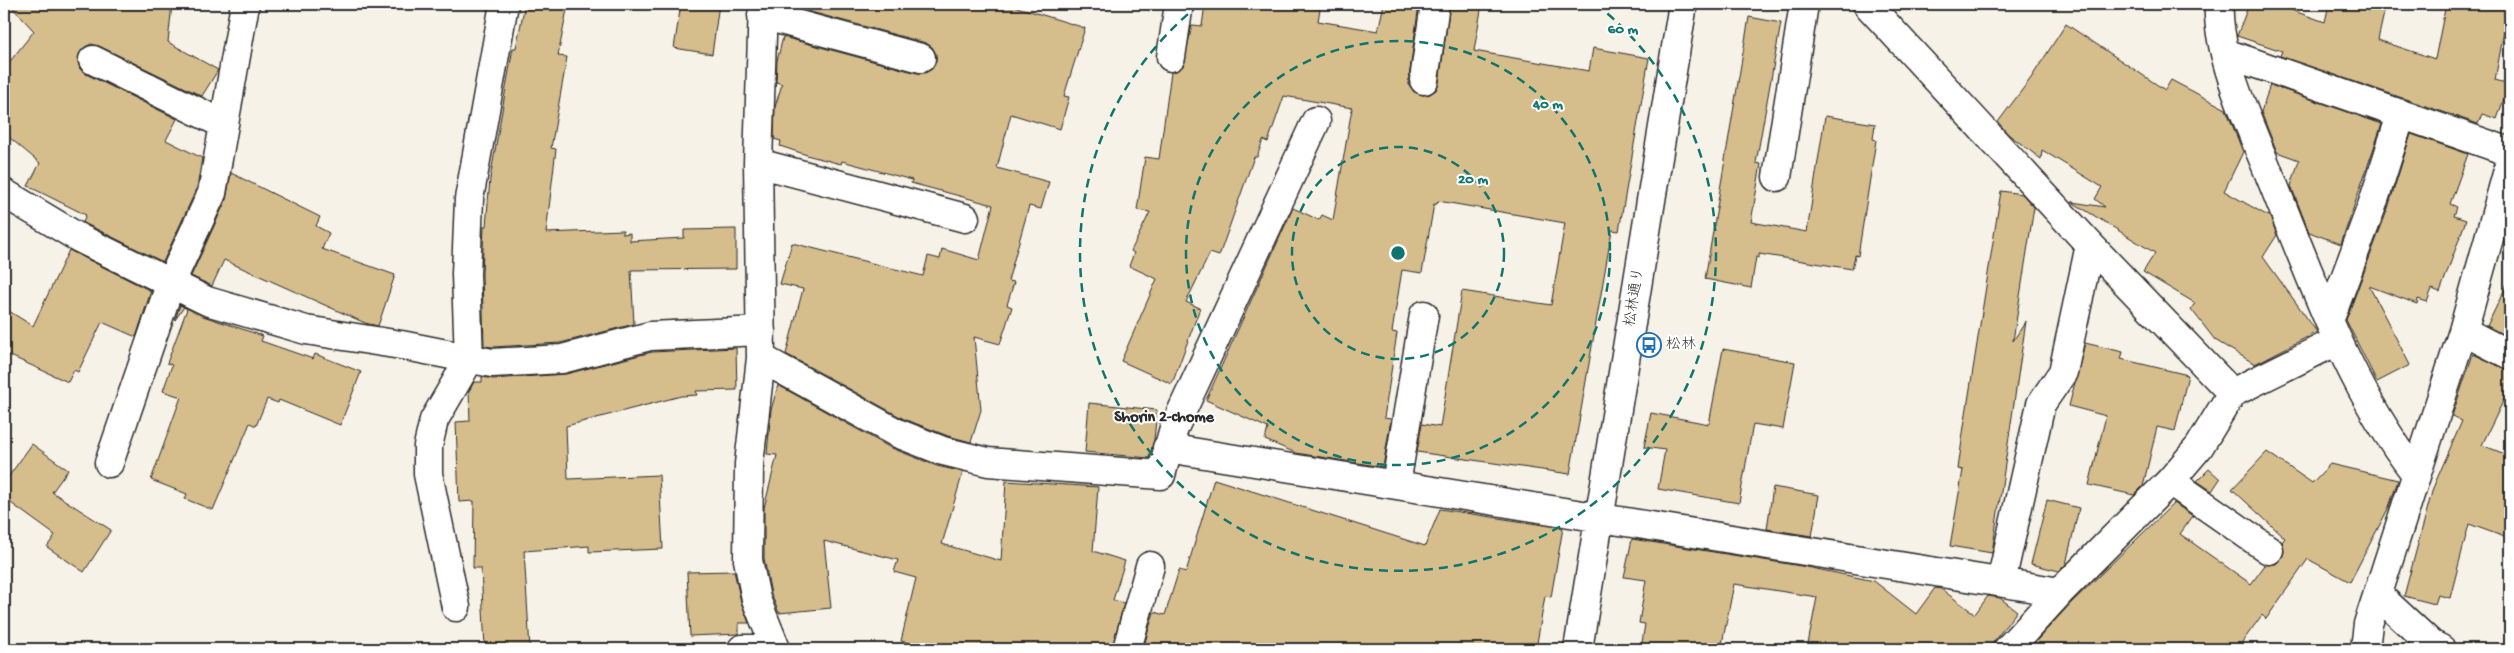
<svg xmlns="http://www.w3.org/2000/svg" width="2514" height="653" font-family="'Gochi Hand','Klee One',sans-serif">
<style>
.building{fill:#d6bd8c;stroke:#2b2b2b}
.lines{fill:none;stroke-linecap:round;stroke-linejoin:round}
.minor-casing{stroke:#2b2b2b;stroke-width:31}
.minor{stroke:#fff;stroke-width:28}
.ring{fill:none;stroke:#0f766e;stroke-width:2.5;stroke-dasharray:9 6}
.labels{text-anchor:middle;dominant-baseline:central;stroke-width:4;stroke-linejoin:round;paint-order:stroke}
.street-label{font-size:15px;fill:#2b2b2b;stroke:#fff}
.poi-label{font-size:15px;fill:#2b2b2b;stroke:#fff;text-anchor:start}
.neighbourhood-label{font-size:16px;font-weight:bold;fill:#2b2b2b;stroke:#fff}
.centre{fill:#0f766e;stroke:#fff;stroke-width:2.5}
.ring-label{font-size:15px;text-anchor:middle;font-weight:bold;fill:#0f766e;stroke:#fff;stroke-width:4;stroke-linejoin:round;paint-order:stroke}
</style>
<rect width="100%" height="100%" fill="#f7f2e8"/>
<filter id="ink" filterUnits="userSpaceOnUse"><feTurbulence type="fractalNoise" baseFrequency=".02" numOctaves="2"/><feDisplacementMap in="SourceGraphic" scale="10" xChannelSelector="R" yChannelSelector="G"/><feConvolveMatrix kernelMatrix="1 2 1 2 8 2 1 2 1" color-interpolation-filters="sRGB"/></filter>
<g filter="url(#ink)">
<path class="building" d="M9 4H172L168 42 218 70 202 96 99 46 91 44 85 47 79 54 78 62 80 69 86 74 177 119 166 140 202 158 197 188 163 262 86 224 83 222 86 215 28 186 40 163 4 133V69L34 31Z
M525 4H568L558 56 567 57 551 148 556 149 546 233 623 230V234L630 233V241L684 238V230L736 229V269L631 270 634 324 560 343 493 347 484 346 482 274 484 226H486L490 179 513 48H516Z
M681 4H719L712 54 674 48Z
M809 4H1007L1085 28 1064 96 1069 97 1060 129 1011 114 997 168 1049 182 1041 209 1029 206 1008 281 1014 282 1007 305 1012 307 1000 344 974 337 981 410 971 442 948 436 904 419 786 354 803 289 780 284 792 243 923 276 928 256 940 259 942 249 979 260 993 205 911 183 912 180 842 161 841 164 810 156 780 146 781 141 774 139 775 107 782 84 776 82 777 61 783 37 917 73H925L932 69 936 62V54L932 47 926 43 807 11Z
M1205 4H1291L1320 9 1318 21 1378 31 1384 4H1419L1409 78V85L1414 92 1422 95 1430 94 1436 90 1439 83 1450 4H1482L1474 51 1589 71 1593 48 1649 58 1619 231 1612 230 1570 474 1417 452 1422 424 1440 427 1462 291 1551 305 1565 223 1438 201 1437 204H1434L1422 273 1402 270 1392 332 1397 333 1384 418 1391 419 1383 467 1296 453 1265 440 1268 428 1206 400 1293 208 1319 220 1322 215 1333 220 1352 108 1284 96 1268 142 1263 140 1257 157H1254L1219 256 1210 253 1186 302 1200 308 1172 384 1121 361 1157 279 1129 266 1134 253 1131 251 1150 212 1137 210 1145 157 1159 159 1171 72 1183 66 1192 25 1202 26Z
M2249 4H2274L2325 22 2329 4H2386L2378 40 2435 59 2446 4H2509L2495 80 2509 84 2497 119 2482 114 2478 124 2280 56 2282 51 2237 36Z
M1749 17 1781 23 1756 163 1761 164 1751 222 1807 232 1825 116 1875 124 1873 139 1876 140 1858 256 1855 255 1852 269 1759 254V258L1756 257 1751 288 1705 279Z
M2066 24 2165 90 2171 80 2226 109 2243 152 2224 191 2270 217 2277 235 2263 257 2317 332 2255 364 2215 340 2191 309 2195 303 2143 272 2155 253 2072 202 2105 207 2095 199 2102 187 2042 150 2041 159 2008 134 1998 122 2031 78Z
M2270 85 2382 124 2341 244 2309 232 2291 186 2299 160 2277 152 2261 112Z
M2411 134 2468 154 2450 204 2457 207 2454 216 2466 220 2440 292 2432 289 2427 302 2418 299 2417 304 2369 286 2410 365 2377 382 2346 320 2388 208Z
M231 173 320 217 316 226 329 233 322 249 395 275 378 326 365 323 224 260 212 286 191 276 226 200Z
M2001 191 2022 194 2034 207 2013 341 2026 321 1992 553 1950 546 1963 470 1958 469 1963 433Z
M69 250 151 291 136 337 102 322 78 372 74 370 68 382 4 353V308L33 326Z
M2510 278V338L2487 326Z
M180 305 203 316 263 336 261 341 313 359 315 354 361 372 340 425 279 400 278 403 267 399 256 426 250 423 213 510 185 499 187 494 151 480 181 397 163 391 172 365 167 363 187 309 184 307 175 320Z
M2085 343 2123 352 2121 359 2188 375 2175 431 2157 427 2143 486 2134 495 2089 485 2106 416 2069 406Z
M736 348 737 390 696 391 697 395 681 396 566 426 568 479 659 475 663 549 589 552V546L524 551 530 649H485L481 568H473L474 501 459 502 456 422 470 421 469 391 474 382H482V377L493 379 566 374 652 352Z
M1723 349 1795 362 1783 429 1753 424 1739 503 1658 489 1665 450 1644 447 1651 413 1709 424Z
M2473 354 2510 371V387L2482 445 2510 456V539L2469 524 2450 598 2438 595 2435 604 2404 596 2433 488 2462 421 2452 416Z
M778 385 889 447 937 466 963 472 942 544 1001 561 1006 481 1098 487 1093 551 1125 561 1113 600 1124 603 1112 649H934L901 641 916 578 894 572 898 560 824 541 831 608 779 613 771 594 764 558V508L777 455 767 454 771 410Z
M1089 403 1157 410 1154 440 1149 458 1085 452Z
M32 444 68 470 52 492 111 530 84 572 47 547 55 535 4 498V483Z
M2267 452 2312 483 2330 464 2398 480 2389 507 2350 582 2308 559 2266 619 2262 615 2237 649H2029L2071 603 2174 503 2193 516 2180 534 2251 584 2265 565 2276 564 2282 558 2284 552 2282 542 2285 538 2232 489Z
M2209 469 2220 479 2212 491 2197 481Z
M1214 479 1425 546 1440 509 1563 528 1551 597 1545 596 1536 649H1143L1154 612 1165 615 1179 570 1186 572Z
M1773 487 1819 495 1812 536 1767 529Z
M2047 500 2079 508 2066 564 2059 571 2031 564Z
M1632 539 1807 567 1874 581 1916 614 1935 588 1941 589 1975 614 1988 596 2000 598 2017 611 1988 649H1807L1817 597 1734 584 1721 649H1641L1645 624 1639 623 1646 580 1624 577Z
M734 571 741 602 749 623H739V634L690 636 687 572Z"/>
<g class="lines">
<defs>
<path id="minor" d="M763 4 758 163 761 358 749 464 748 560 756 599 776 649
M1867 4 2090 245 2232 393
M2219 4C2216 56 2253 132 2272 181 2313 282 2349 387 2416 474
M762 15 921 58
M2225 53 2510 152
M1171 57 1179 4
M93 60 223 124
M1424 80 1435 4
M758 163 965 218
M1777 177 1804 4
M4 193 79 238 207 301 306 330 401 345 492 363 562 359 650 336 761 331
M2329 321 2373 203 2401 115
M2463 331 2510 355
M761 358 897 433 943 451 988 462 1161 475 1174 428 1316 121
M1167 448 2060 592
M109 463 171 282 212 193 245 4
M2170 481 2269 550
M1396 484 1424 315
M2001 582 2041 404 2063 372 2090 245
M2378 595 2431 644 2441 649
M456 607 428 474V446L434 420 469 360 466 274 469 199 504 4
M742 649H776
M1127 649 1150 566
M1578 649 1683 4
M2008 649 2060 592 2170 481 2199 447 2232 393 2337 341
M2365 649 2368 624 2463 331 2510 163"/>
</defs>
<use href="#minor" class="minor-casing"/>
<use href="#minor" class="minor"/>
</g>
</g>
<g class="ring">
<circle cx="1398" cy="253" r="106"/>
<circle cx="1398" cy="253" r="212"/>
<path d="M1596 4A318 318 0 1 1 1200 4"/>
</g>
<defs>
<symbol id="bus-ring" viewBox="-11 -11 22 22"><circle r="9.5" fill="#fff" stroke="#1f6fb2" stroke-width="1.5"/><path d="M-5-6H5V4H4V6H2V4H-2V6H-4V4H-5ZM-3.5-4V0h7V-4ZM-3.5 1.2v1.5H-2V1.2ZM2 1.2v1.5H3.5V1.2Z" fill="#1f6fb2"/></symbol>
</defs>
<g fill-rule="evenodd">
<use href="#bus-ring" x="1635" y="331" width="28" height="28"/>
</g>
<g class="labels">
<g class="street-label">
<text transform="translate(1635 297) rotate(-81)">松林通り</text>
</g>
<g class="poi-label">
<text x="1666" y="345">松林</text>
</g>
<g class="neighbourhood-label">
<text x="1164" y="418">Shorin 2-chome</text>
</g>
</g>
<circle cx="1398" cy="253" r="8" class="centre"/>
<g class="ring-label">
<text x="1623" y="33">60 m</text>
<text x="1548" y="108">40 m</text>
<text x="1473" y="183">20 m</text>
</g>
<rect width="2514" height="653" fill="none" stroke="#fff" stroke-width="20"/>
<rect x="10" y="10" width="2494" height="633" fill="none" stroke="#2b2b2b" stroke-width="2" filter="url(#ink)"/>
</svg>
